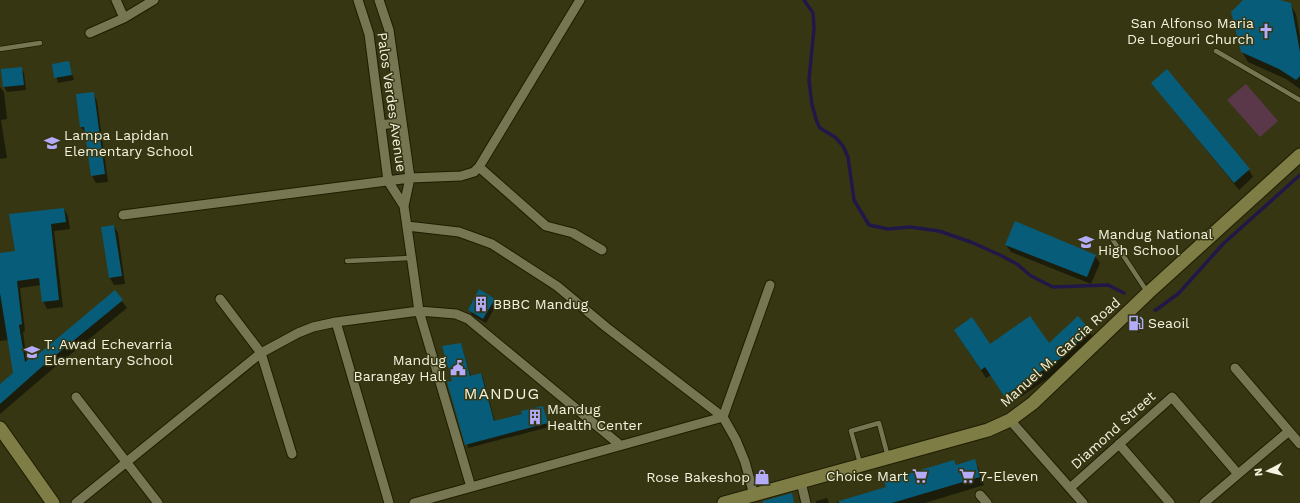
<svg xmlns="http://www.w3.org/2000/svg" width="1300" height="503" font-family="'Work Sans',sans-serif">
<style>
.green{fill:#5a3849}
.shadow{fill:#0007}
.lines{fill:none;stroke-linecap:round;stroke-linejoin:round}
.stream{stroke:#221848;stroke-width:3.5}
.building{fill:#075d79}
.lane-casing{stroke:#1e1d00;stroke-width:6}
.street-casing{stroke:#1e1d00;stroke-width:11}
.secondary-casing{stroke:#1e1d00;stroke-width:15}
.lane{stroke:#767652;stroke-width:4.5}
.street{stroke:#767652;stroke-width:9}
.secondary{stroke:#7e7d45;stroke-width:13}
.labels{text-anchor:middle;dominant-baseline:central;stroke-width:3;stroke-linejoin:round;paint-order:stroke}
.poi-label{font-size:14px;fill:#f3f3df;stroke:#363613;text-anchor:start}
.street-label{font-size:14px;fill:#f3f3df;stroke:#363613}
.quarter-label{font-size:16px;letter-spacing:1px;fill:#f3f3df;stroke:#363613}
</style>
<rect width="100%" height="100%" fill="#363613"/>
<path class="green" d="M1246 84 1278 121 1260 137 1227 100Z"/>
<path class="shadow" d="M1244 0H1276L1290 4 1296 14 1300 37V89L1286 79 1248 62 1242 52Z
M68 62 74 80 58 83 53 64Z
M21 68 24 73 26 90 7 92 4 87 2 70Z
M1152 83 1249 170 1253 177 1239 190Z
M0 87 4 92 7 119 1 120 7 158 0 159Z
M93 93 97 101 108 182 96 183 92 176 86 134 81 127Z
M64 209 68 216 70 229 54 231 63 307 47 309 43 301 41 285 20 288 25 331 23 332 27 362 35 358 115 291 127 308 49 372 0 414V386L14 374 9 340 0 341V254L16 252Z
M114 226 118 233 125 284 114 285 110 278 103 227Z
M1006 245 1095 256 1100 263 1091 284 1011 252Z
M494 299 497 304 486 323 472 315 470 310Z
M1136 317 1144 327 1138 333 1131 325Z
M1078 318 1095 339 1065 367 1010 404 991 375 986 378 955 331 990 345 1049 344Z
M461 344 471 377 481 374 483 378 495 422 523 415 543 407 549 427 468 448 454 381Z
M974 461 979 469 984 485 925 503H835Z
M827 498 829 503H816V501Z"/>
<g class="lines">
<path class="stream" d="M804 0 813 13 814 28 809 80 812 105 817 122 820 128 835 137 843 146 848 157 854 200 869 225 888 229 910 227 939 231 971 242 1000 255 1017 264 1031 276 1053 287 1108 285 1124 293
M1155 310H1156L1179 293 1223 244 1300 175"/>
</g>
<path class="building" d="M1243 0H1280L1291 3 1300 52V76L1296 80 1279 69 1241 52 1231 12Z
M69 61 72 75 54 78 52 64Z
M22 67 24 85 3 87 1 69Z
M1167 69 1250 169 1234 183 1151 83Z
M94 92 105 174 91 176 84 127H80L76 94Z
M64 208 66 222 51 224 59 300 42 302 39 278 17 281 22 324 19 325 25 362 34 355 35 357 115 290 123 300 45 364 0 404V384L13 373 0 293V253L15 251 9 214Z
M1015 221 1096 255 1087 277 1005 245Z
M114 225 122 276 109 278 101 227Z
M479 289 495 299 483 319 468 310Z
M1136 315 1144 324 1136 332 1128 323Z
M1030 316 1049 343 1078 316 1090 330 1060 359 1004 396 985 367 981 370 954 330 972 317 990 344Z
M461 343 470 376 481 373 494 421 522 414 521 411 543 406 548 423 465 445 447 382 452 381 442 346Z
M975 459 980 477 892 503H839V501L886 487 884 481 954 460 956 465Z
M792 493 794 503H763V501Z"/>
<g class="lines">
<defs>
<path id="lane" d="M0 49 40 43
M1216 51 1300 100
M1109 234 1148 293
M347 261 410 258
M860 463 851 431 879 423 888 457"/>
<path id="street" d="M116 0 124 18
M358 0 369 34 388 181 404 206
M379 0 389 30 410 178 404 206 419 311 471 487
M90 33 124 18 154 0
M381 125 402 122
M479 167 546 226 573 233 602 250
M123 215 410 178 461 176 474 172 479 167 580 0
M407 226 459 232 492 244 557 286 606 327 723 417 736 440 745 462 754 495
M220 299 261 353 292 454
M336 322 389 503
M1235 368 1300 444
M76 397 158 503
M723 417 770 285
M1010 420 1083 503
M1119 444 1170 503
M801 482 806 503
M1070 488 1172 397 1238 474
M980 495 987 503
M76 503 261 353 298 333 313 327 336 322 419 311 456 314 468 319 620 445
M414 503 723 417
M1204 503 1289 431"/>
<path id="secondary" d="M0 428 53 503
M724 503 988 430 1010 420 1033 403 1148 293 1300 155"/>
</defs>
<use href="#lane" class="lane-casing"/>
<use href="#street" class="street-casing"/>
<use href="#secondary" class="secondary-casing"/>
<use href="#lane" class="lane"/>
<use href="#street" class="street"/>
<use href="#secondary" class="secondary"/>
</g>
<defs>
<symbol id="church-bare" viewBox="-9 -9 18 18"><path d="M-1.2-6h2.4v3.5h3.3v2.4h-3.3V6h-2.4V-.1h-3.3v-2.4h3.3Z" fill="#b4acf9" stroke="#363613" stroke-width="2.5" paint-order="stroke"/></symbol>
<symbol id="school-bare" viewBox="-9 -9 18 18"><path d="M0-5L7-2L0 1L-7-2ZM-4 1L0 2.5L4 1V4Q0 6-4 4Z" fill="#b4acf9" stroke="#363613" stroke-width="2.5" paint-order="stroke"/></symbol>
<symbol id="building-bare" viewBox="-9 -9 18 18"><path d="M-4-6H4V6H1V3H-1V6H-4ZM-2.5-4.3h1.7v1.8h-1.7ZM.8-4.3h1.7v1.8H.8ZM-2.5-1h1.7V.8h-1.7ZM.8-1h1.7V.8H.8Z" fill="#b4acf9" stroke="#363613" stroke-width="2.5" paint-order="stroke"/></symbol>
<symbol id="fuel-bare" viewBox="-9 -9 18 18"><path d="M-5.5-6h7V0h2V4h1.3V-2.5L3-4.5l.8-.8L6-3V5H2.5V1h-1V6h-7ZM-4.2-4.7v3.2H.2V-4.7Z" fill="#b4acf9" stroke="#363613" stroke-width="2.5" paint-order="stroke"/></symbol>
<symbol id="civic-bare" viewBox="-9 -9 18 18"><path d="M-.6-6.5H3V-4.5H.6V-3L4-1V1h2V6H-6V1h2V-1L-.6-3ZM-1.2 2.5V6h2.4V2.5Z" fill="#b4acf9" stroke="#363613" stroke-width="2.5" paint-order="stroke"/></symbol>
<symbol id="supermarket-bare" viewBox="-9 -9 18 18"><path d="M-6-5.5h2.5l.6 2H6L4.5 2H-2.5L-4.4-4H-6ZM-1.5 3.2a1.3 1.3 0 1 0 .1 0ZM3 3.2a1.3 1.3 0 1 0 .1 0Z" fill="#b4acf9" stroke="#363613" stroke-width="2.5" paint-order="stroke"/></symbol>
<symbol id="shop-bare" viewBox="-9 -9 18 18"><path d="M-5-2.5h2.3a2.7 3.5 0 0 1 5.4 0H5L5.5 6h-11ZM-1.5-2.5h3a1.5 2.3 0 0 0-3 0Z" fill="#b4acf9" stroke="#363613" stroke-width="2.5" paint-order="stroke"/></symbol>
</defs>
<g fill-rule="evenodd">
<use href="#church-bare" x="1255" y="20" width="22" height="22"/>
<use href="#school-bare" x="41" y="132" width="22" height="22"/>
<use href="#school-bare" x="1075" y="231" width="22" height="22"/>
<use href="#building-bare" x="470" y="293" width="22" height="22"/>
<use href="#fuel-bare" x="1125" y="312" width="22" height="22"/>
<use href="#school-bare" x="21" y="341" width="22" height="22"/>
<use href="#civic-bare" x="447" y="357" width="22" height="22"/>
<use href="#building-bare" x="524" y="406" width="22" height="22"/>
<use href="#supermarket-bare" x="909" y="465" width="22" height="22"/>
<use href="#supermarket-bare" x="956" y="465" width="22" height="22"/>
<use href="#shop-bare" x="751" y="466" width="22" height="22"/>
</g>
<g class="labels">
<g class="poi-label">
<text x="1254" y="23" text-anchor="end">San Alfonso Maria<tspan x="1254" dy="16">De Logouri Church</tspan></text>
<text x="64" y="135">Lampa Lapidan<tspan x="64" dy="16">Elementary School</tspan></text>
<text x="1098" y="234">Mandug National<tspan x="1098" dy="16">High School</tspan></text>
<text x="493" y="304">BBBC Mandug</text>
<text x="1148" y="323">Seaoil</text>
<text x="44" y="344">T. Awad Echevarria<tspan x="44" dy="16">Elementary School</tspan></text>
<text x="446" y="360" text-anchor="end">Mandug<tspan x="446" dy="16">Barangay Hall</tspan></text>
<text x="547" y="409">Mandug<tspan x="547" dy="16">Health Center</tspan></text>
<text x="908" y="476" text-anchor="end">Choice Mart</text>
<text x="979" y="476">7-Eleven</text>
<text x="750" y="477" text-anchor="end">Rose Bakeshop</text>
</g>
<g class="street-label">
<text transform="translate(392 102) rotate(82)">Palos Verdes Avenue</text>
<text transform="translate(1060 352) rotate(-42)">Manuel M. Garcia Road</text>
<text transform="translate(1113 430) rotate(-42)">Diamond Street</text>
</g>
<g class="quarter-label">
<text x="502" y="393">MANDUG</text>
</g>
</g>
<g transform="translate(1268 471) rotate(263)" stroke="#363613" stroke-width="3" paint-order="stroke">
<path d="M0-3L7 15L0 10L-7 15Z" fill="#f3f3df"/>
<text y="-6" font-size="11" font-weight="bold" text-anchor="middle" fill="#f3f3df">N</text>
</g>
</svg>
